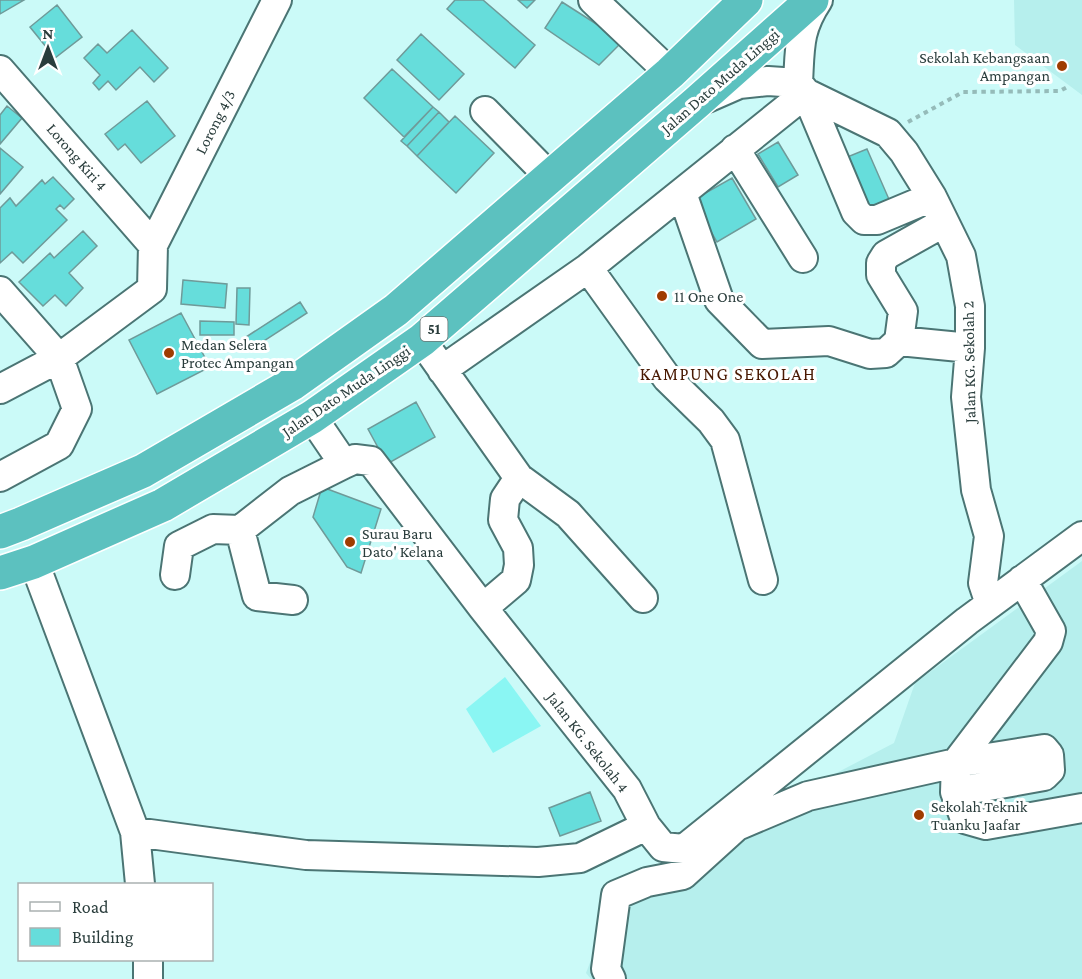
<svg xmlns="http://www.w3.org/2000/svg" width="1082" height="979" font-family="'Crimson Pro',serif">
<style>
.built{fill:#b6efed}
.green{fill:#8af6f3}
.building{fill:#66dddb;stroke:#6f9a99;stroke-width:1.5}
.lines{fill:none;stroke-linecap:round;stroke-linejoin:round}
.minor-casing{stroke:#4b7574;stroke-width:32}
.highway-casing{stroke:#fff;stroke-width:36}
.path{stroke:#95bbb9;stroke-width:4;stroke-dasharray:4.5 4.5;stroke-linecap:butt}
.minor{stroke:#fff;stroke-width:28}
.highway{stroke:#5cc1bf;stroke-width:33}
.poi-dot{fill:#9f3c00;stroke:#fff;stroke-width:2}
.labels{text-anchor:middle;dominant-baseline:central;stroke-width:6;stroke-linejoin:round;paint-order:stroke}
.shield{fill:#fff;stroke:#6a7776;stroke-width:1.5}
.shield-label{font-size:15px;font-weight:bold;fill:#2a3d3c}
.poi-label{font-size:16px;fill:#2a3d3c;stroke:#fff;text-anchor:start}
.street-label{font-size:16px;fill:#2a3d3c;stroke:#fff}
.neighbourhood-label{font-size:18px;letter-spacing:1.5px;fill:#481902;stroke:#fff}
</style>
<rect width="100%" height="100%" fill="#cbfaf8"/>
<path class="built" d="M1014 0H1082V95L1015 45Z
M1082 561V979H591L586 973 619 886 894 743 915 683Z"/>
<path class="green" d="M505 677 541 726 493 753 466 709Z"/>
<path class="building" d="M0 0H24L0 14Z
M455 0H483L535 45 515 68 447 9Z
M518 0H535L527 8Z
M562 2 623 41 599 65 545 28Z
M57 5 82 37 55 58 30 27Z
M132 30 168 68 154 82 140 67 116 90 108 81 99 90 93 83 100 75 84 58 98 44 107 53Z
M421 34 464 74 439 100 397 60Z
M392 69 433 107 404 137 364 98Z
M147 101 175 136 141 163 125 144 118 150 105 134Z
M7 106 22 118 0 144V115Z
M433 107 439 112 407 146 401 141Z
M439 112 449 122 417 156 407 146Z
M455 116 494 153 456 193 417 156Z
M778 142 798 175 778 187 758 154Z
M0 148 23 167 0 194Z
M867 149 895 213 873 222 830 164Z
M53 177 74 199 64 209 60 205 56 209 67 220 23 263 12 252 0 263V208L10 198 16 206 42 180 45 184Z
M732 178 756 219 717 242 693 200Z
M83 231 97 246 69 273 83 288 66 306 55 295 43 306 19 282 50 253 54 258Z
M183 280 227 284 225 308 181 304Z
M237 288H250L249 325 236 324Z
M300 302 307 313 253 348 246 337Z
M181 313 210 367 157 394 129 340Z
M200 321 234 322V335H200Z
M416 402 435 437 387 464 368 429Z
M322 487 381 509 361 573 347 567 313 517Z
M590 792 601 821 560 836 549 808Z"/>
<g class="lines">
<defs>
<path id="minor" d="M593 0 670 73
M818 0C798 30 800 48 798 83L806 93 888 133 904 152 932 197 961 256 970 306V348L966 397 976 490 989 536 983 583 990 604
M0 70 153 245
M806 93 856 212 864 220H877L932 197
M707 98 739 84 768 81 798 83
M485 111 550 177
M735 149 803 258
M682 193 719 300 762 344 829 341 870 354 886 353 899 341 903 311 881 275V263L886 255 943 223
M588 268 667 378 711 421 725 440 763 580
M0 291 59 358 77 409 59 445 0 477
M899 341 970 348
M432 355 519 478 568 514 643 598
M442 370 588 268 806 93
M0 389 59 358 152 289 153 245 277 0
M312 417 344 464 355 459 371 461 483 608 627 789 646 826 663 847 684 849 967 621 1082 536
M34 562 135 832 140 884
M175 575 179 546 213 529 240 530
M293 600 257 596 240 530 290 491 344 464
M483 608 516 580 519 565 518 548 503 520 505 499 519 478
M955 792 1044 776 1050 770 1049 755 1044 749 956 763 955 792 965 819 986 825 1082 808
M135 832 306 855 538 862 580 858 646 826
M148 979V960
M611 979 606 969 616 895 647 882 683 875 737 826 808 796 956 763 1048 642 1051 631 1022 580"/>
<path id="highway" d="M0 532 21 524 143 471 292 384 396 310 670 73 746 0
M0 573 34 562 163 505 312 417 422 340 696 103 812 0"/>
</defs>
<use href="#minor" class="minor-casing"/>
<use href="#highway" class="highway-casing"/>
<path class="path" d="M908 122 963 92 1060 91 1069 86"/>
<use href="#minor" class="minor"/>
<use href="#highway" class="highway"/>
</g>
<g class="poi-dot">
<circle cx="1062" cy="66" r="6"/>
<circle cx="662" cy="296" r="6"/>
<circle cx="169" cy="353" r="6"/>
<circle cx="350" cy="542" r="6"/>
<circle cx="919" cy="815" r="6"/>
</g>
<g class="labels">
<rect class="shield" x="420.5" y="317" width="27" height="24" rx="4.5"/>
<g class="shield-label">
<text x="434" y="329">51</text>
</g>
<g class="poi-label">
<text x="1050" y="57" text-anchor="end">Sekolah Kebangsaan<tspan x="1050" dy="18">Ampangan</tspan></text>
<text x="674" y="296">11 One One</text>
<text x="181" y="344">Medan Selera<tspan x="181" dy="18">Protec Ampangan</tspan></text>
<text x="362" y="533">Surau Baru<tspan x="362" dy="18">Dato' Kelana</tspan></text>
<text x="931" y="806">Sekolah Teknik<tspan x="931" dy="18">Tuanku Jaafar</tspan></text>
</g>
<g class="street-label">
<text transform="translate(720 81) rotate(-41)">Jalan Dato Muda Linggi</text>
<text transform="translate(215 122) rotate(-63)">Lorong 4/3</text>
<text transform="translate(77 157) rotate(49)">Lorong Kiri 4</text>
<text transform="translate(969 362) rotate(-91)">Jalan KG. Sekolah 2</text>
<text transform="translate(346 391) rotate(-34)">Jalan Dato Muda Linggi</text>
<text transform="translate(588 742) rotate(52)">Jalan KG. Sekolah 4</text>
</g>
<g class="neighbourhood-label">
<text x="728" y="374">KAMPUNG SEKOLAH</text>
</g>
</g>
<rect x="18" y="883" width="195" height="78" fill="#ffffff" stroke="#aab1b1" stroke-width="1.5"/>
<rect x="30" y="902" width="30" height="9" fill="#ffffff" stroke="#aab1b1" stroke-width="1.5"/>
<text x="72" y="913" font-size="18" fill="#2a3d3c">Road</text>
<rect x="30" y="928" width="30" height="18" fill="#66dddb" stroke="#aab1b1" stroke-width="1.5"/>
<text x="72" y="943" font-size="18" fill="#2a3d3c">Building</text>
<g transform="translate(48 48)" stroke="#ffffff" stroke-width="4.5" paint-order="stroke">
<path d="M0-4.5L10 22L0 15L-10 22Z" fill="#2a3d3c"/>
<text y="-9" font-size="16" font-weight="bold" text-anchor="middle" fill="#2a3d3c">N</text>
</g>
</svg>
